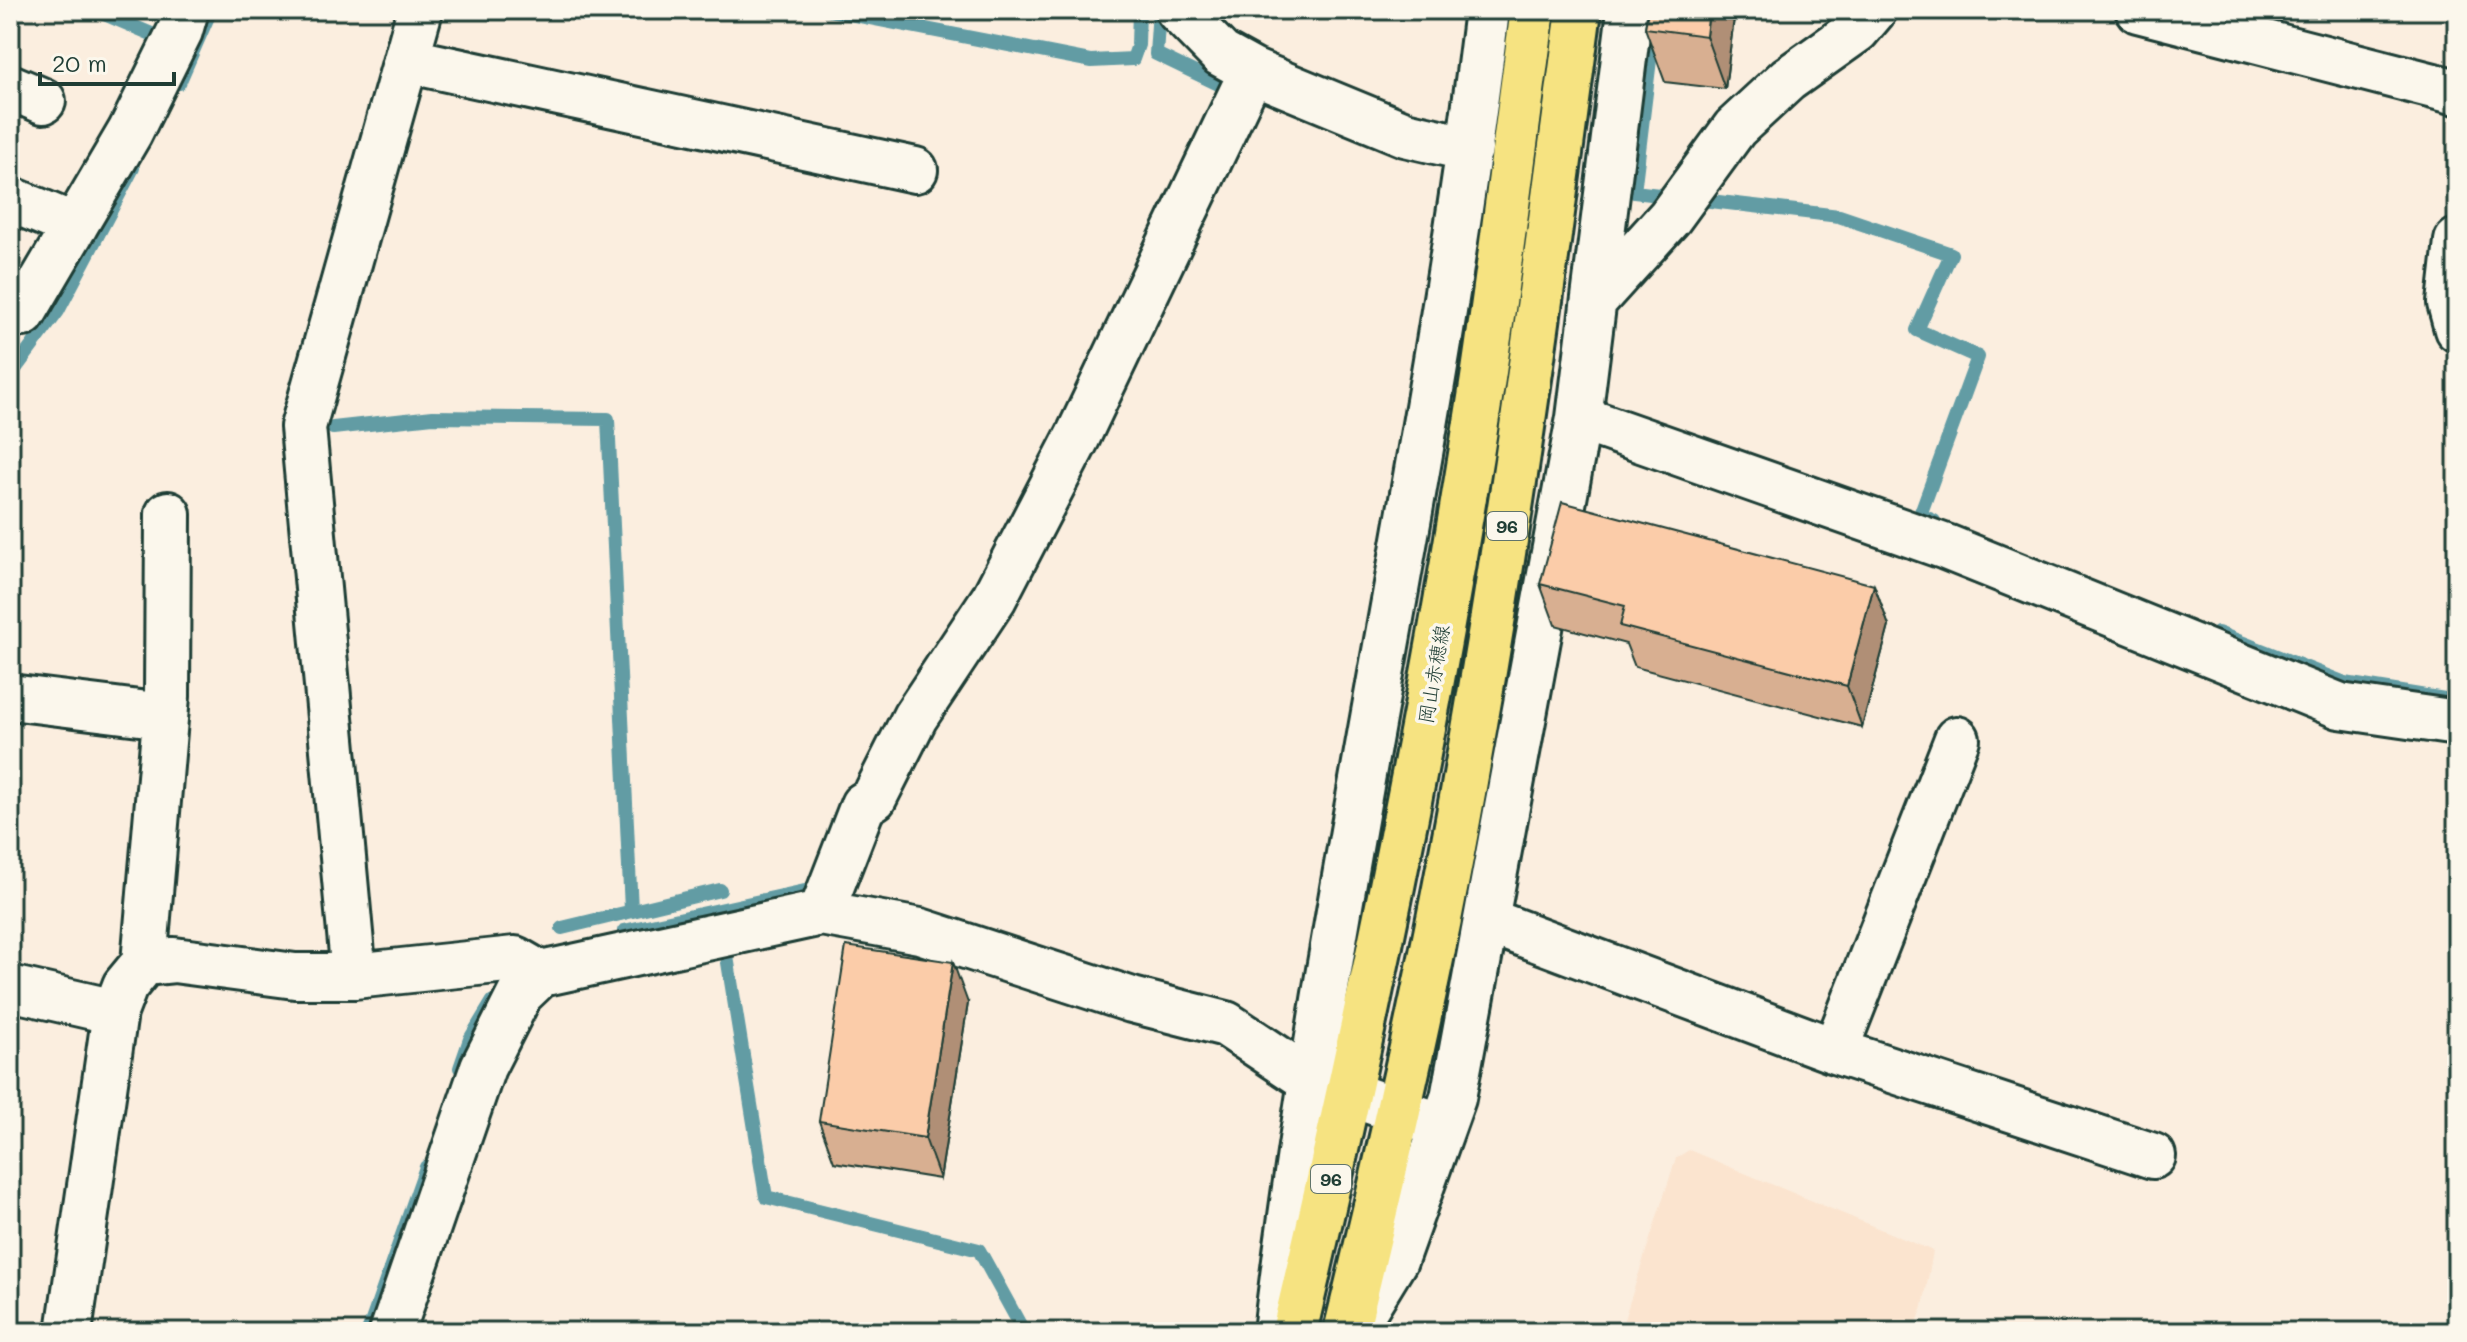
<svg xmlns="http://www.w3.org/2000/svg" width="2467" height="1342" font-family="Mali,'Klee One',sans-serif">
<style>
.built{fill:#fbe4cf}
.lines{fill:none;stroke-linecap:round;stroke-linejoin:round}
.stream{stroke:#629ca4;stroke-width:14}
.minor-casing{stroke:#1f3d34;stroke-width:50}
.major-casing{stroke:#1f3d34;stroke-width:50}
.minor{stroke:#fbf7ec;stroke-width:44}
.major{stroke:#f6e381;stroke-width:44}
.wall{fill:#d8af91;stroke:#1f3d34;stroke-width:2}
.shaded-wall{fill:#b08f76;stroke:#1f3d34;stroke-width:2}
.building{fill:#fbcca9;stroke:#1f3d34;stroke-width:2}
.labels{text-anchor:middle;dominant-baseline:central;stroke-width:7;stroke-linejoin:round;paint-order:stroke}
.shield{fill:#fbf7ec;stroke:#61756b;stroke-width:2}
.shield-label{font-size:18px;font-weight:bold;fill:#1f3d34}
.street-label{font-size:20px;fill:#1f3d34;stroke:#fbf7ec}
</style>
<rect width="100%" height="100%" fill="#fbeedf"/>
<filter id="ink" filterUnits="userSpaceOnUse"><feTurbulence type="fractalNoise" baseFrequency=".0125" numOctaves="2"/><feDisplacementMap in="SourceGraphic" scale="16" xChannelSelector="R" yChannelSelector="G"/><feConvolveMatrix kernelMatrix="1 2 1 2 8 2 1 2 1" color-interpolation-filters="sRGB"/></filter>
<g filter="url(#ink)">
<path class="built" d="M1689 1150 1933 1251 1923 1307 1913 1332H1620L1676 1158Z"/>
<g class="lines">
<path class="stream" d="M95 10 168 41
M828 10 1091 61 1133 59 1138 45 1139 10
M1159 10 1156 54 1235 92
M1656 10 1634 192 1839 216 1951 254 1917 330 1978 357 1920 515 1934 521
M179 83 211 10
M10 376 58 311 133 168
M333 428 433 417 608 419 631 910
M2218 633 2345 683 2457 701
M562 928 720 890
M624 931 823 887
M724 938 766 1197 979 1250 1024 1332
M460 1068 470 1039 493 1001
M368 1332 426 1167"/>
<defs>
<path id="minor" d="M1178 10 1221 54 1252 71 1405 134 1470 149
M2138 10 2457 92
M406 60 915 170
M10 87 43 101
M10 199 75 226
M2457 241 2450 303 2457 329
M1594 301 1670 217 1735 128 1788 79 1857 30 1874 10
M23 314 130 132 180 31 186 10
M1579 418 1946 547 2340 706 2457 723
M10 697 164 716
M821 913 863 805 874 798 915 717 994 598 1078 436 1252 71
M1486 920 1835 1051 2153 1156
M144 963 167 696 168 514
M354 976 303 427 420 10
M10 988 115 1012
M1835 1051 1957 739
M69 1332 115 1012 125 986 144 963 174 960 295 976H354L515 959 541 974
M392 1332 483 1067 520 994 541 974 821 913 920 931 1132 1000 1226 1024 1310 1080 1433 1123
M1276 1332C1329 889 1434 453 1487 10
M1351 1332 1395 1260 1453 1098 1579 418 1630 10"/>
<path id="major" d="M1294 1332C1367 1023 1431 712 1480 398 1500 269 1515 139 1533 10
M1346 1332C1392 1142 1436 951 1469 758 1513 510 1546 260 1579 10"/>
</defs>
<use href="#minor" class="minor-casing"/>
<use href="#major" class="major-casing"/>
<use href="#minor" class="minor"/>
<use href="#major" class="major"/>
</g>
<path class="wall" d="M1648 10H1735L1725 89 1665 82 1645 28Z
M1540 584 1874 585 1889 626 1862 727 1635 667 1626 644 1555 625Z
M968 1003 940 1179 834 1162 819 1121Z"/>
<path class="shaded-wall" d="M1709 10H1735L1725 89 1706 36Z
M1874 585 1889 626 1862 727 1847 686Z
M953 962 968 1003 940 1179 925 1138Z"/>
<path class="building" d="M1648 10H1709L1706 36 1645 28Z
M1562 502 1874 585 1847 686 1620 626 1625 606 1540 584Z
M846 946 953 962 925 1138 819 1121Z"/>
</g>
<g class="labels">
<g class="shield">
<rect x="1487" y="512" width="40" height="28" rx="6"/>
<rect x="1311" y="1165" width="40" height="28" rx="6"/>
</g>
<g class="shield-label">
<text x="1507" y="526">96</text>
<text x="1331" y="1179">96</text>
</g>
<g class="street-label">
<text transform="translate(1433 674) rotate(-80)">岡山赤穂線</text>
</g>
</g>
<rect width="2467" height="1342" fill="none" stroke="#fbf7ec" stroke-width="40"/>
<rect x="20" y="20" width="2427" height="1302" fill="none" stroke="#1f3d34" stroke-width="3" filter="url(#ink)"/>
<path d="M40 72v12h134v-12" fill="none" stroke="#1f3d34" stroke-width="4"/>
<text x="52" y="72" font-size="24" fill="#1f3d34" stroke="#fbf7ec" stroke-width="6" paint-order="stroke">20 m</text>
</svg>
